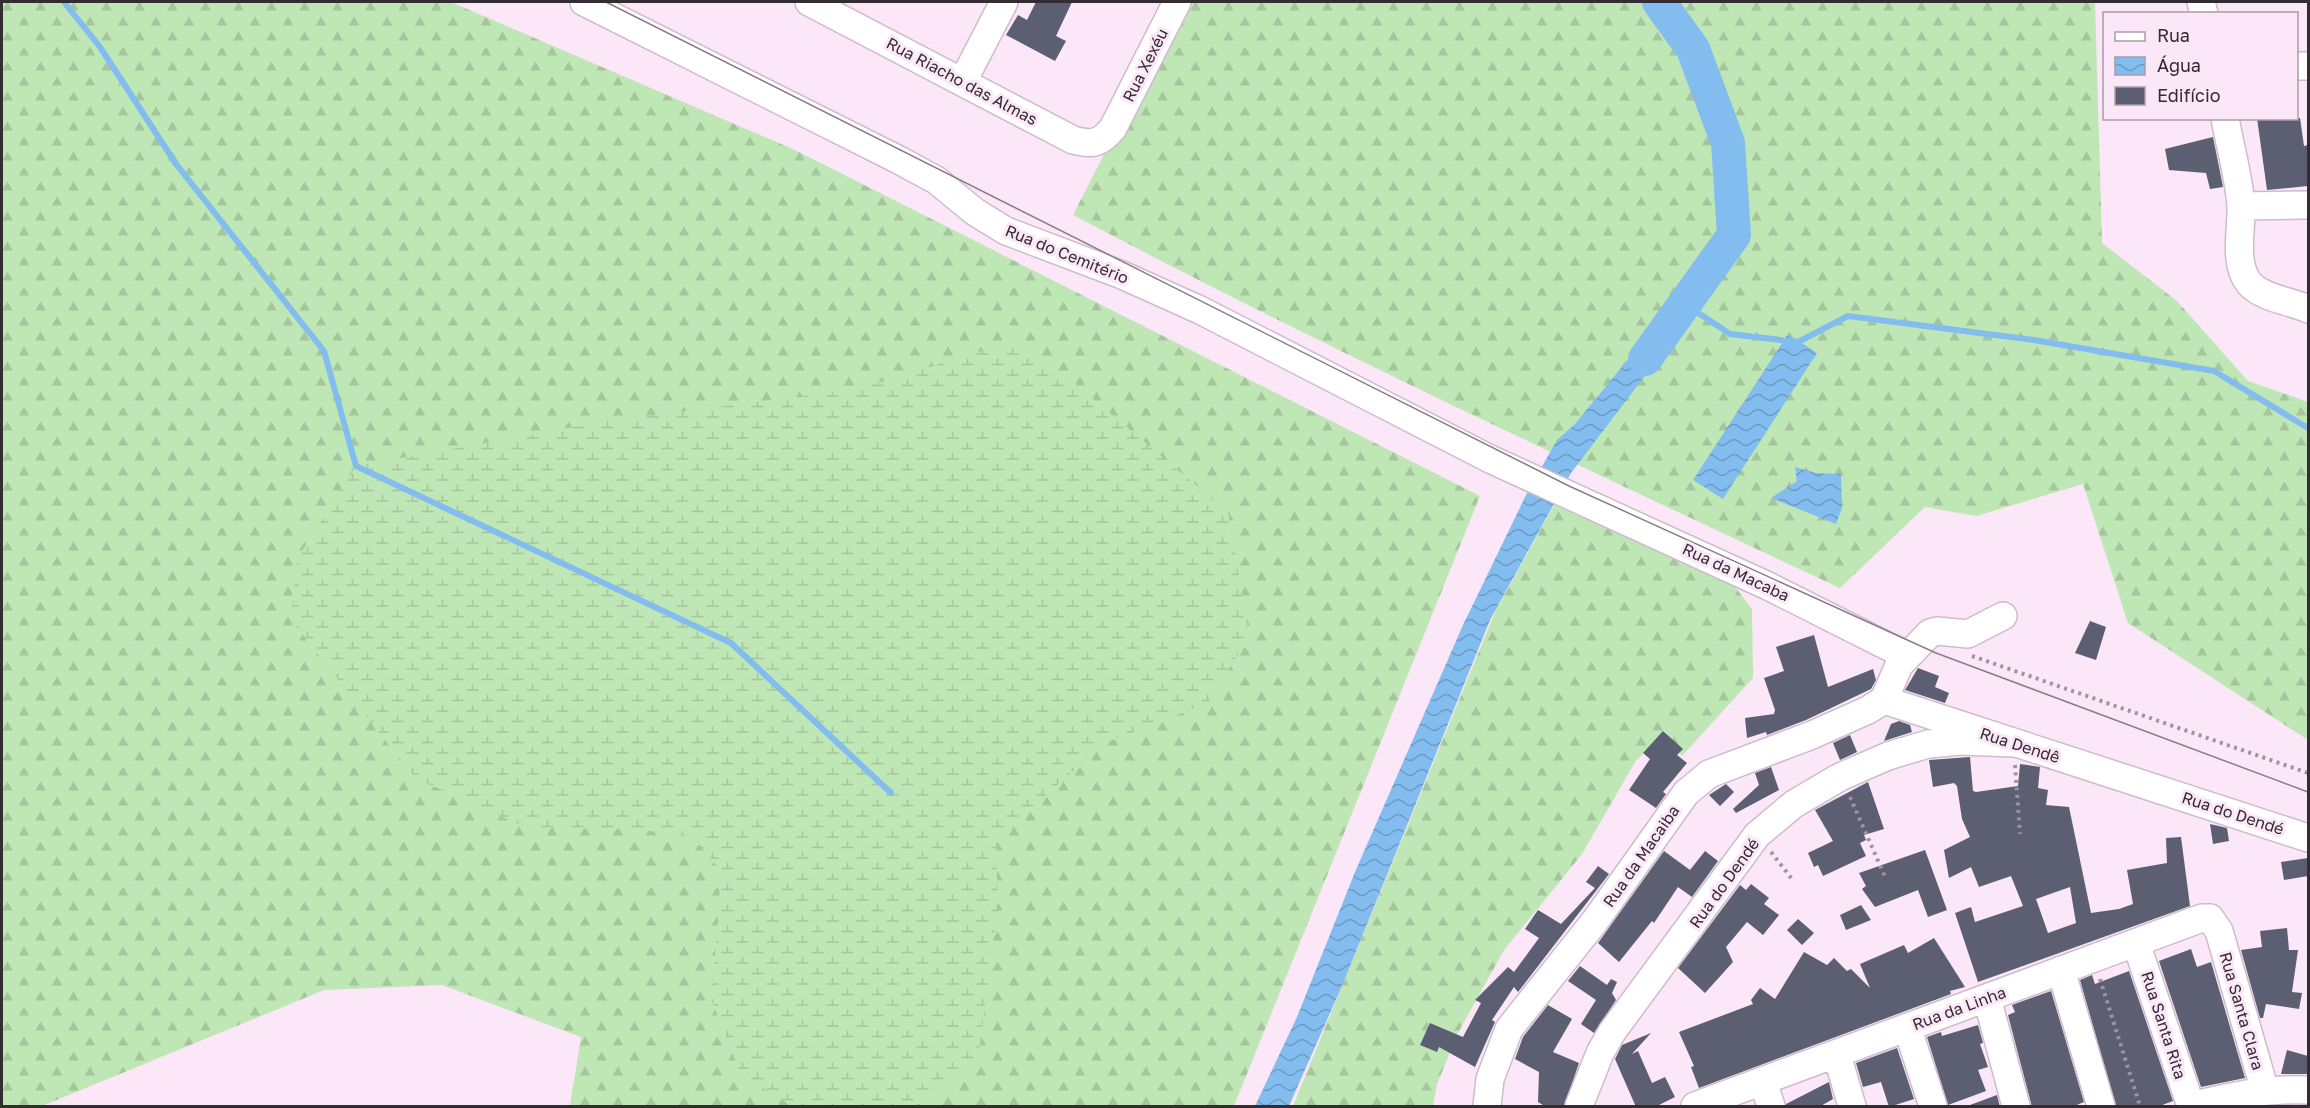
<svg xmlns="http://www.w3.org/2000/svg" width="2310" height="1108" font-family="'Golos Text',sans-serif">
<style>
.forest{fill:url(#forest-firs)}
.wetland{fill:url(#wetland-marsh)}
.water{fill:url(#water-waves)}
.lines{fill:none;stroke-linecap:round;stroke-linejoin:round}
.stream{stroke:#83bdf0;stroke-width:6}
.river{stroke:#83bdf0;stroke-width:34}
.building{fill:#5c5e71;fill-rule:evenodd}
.minor-casing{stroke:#cebbcc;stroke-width:30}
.path{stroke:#a0929e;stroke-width:4;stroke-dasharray:3 4.5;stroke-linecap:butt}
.minor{stroke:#fff;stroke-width:27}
.tram{stroke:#897d88;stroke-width:1.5}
.labels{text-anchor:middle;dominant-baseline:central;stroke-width:6;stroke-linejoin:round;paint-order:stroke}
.street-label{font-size:16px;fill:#332c32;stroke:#fbe7f8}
</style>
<defs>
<pattern id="forest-firs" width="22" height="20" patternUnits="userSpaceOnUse" patternTransform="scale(1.5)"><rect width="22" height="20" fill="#bfe6b5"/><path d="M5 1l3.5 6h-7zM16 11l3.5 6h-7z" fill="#a5c59c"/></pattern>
<pattern id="wetland-marsh" width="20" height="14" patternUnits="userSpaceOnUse" patternTransform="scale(1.5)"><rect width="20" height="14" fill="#bfe6b5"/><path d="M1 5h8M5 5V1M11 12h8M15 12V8" fill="none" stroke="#a5c59c"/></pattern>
<pattern id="water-waves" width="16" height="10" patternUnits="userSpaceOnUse" patternTransform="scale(1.5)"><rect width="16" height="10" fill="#83bdf0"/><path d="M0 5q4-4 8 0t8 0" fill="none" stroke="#6c9ac3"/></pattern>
</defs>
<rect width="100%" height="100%" fill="#fbe7f8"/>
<path class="forest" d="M2 2H451L795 150 1480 496 1234 1106H570L581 1037 442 985 324 990 42 1106H2Z
M1182 2H2095L2102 243 2177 301 2248 381 2308 402V740L2128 623 2083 484 1976 516 1925 507 1840 588C1582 467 1325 348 1073 215Z
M1554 505 1733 584 1752 609 1753 678 1682 756 1665 731 1635 762 1582 854 1504 950 1458 1033 1437 1084 1433 1106H1293L1495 612Z"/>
<path class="wetland" d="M1008 343 1067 377 1228 512 1249 636 1208 703 1105 743 996 839 998 907 977 1066 915 1106H792L741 1075 712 1001 721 871 692 836 631 829 527 828 415 778 291 620 297 559 356 466 608 421 858 389Z"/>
<path class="water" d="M1666 313 1679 331 1571 473 1490 620 1342 986 1289 1106H1255L1297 1017 1355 872 1463 625 1528 491 1557 440 1575 424Z
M1788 334 1817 353 1723 499 1693 480Z
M1795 467 1816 473 1841 474 1842 508 1836 524 1771 498 1797 481Z"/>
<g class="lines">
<path class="stream" d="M64 2 100 47 176 164 324 351 356 466 731 643 891 793
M1685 304 1730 334 1798 342 1848 316 2034 340 2214 371 2308 428"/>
<path class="river" d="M1645 359 1734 235 1728 143 1693 49 1659 2"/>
</g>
<path class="building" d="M1036 2H1072L1056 36 1066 41 1055 61 1006 35 1018 15 1027 20Z
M2257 118H2300L2304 146 2308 145V186L2267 190Z
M2213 137 2223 187 2210 189 2206 173 2169 170 2165 149Z
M2090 621 2106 627 2096 660 2075 653Z
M1814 635 1828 687 1873 669 1876 680 1871 689 1806 720 1767 735 1766 732 1747 738 1745 718 1774 714 1775 710 1764 678 1784 671 1776 647Z
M1918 668 1939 676 1935 687 1949 693 1945 703 1905 690Z
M1899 721 1910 725 1912 732 1884 741 1891 724Z
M1663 731 1683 749 1677 755 1687 763 1663 792 1666 794 1656 808 1629 790 1650 759 1643 753Z
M1850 735 1857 752 1840 760 1833 743Z
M1970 757 1973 791 1976 792 2018 786 2020 764 2040 767 2038 788 2048 790 2046 805 2069 807 2091 913 2119 909 2133 904 2127 870 2167 863 2166 838 2181 837 2190 906 1978 982 1955 913 1971 907 1975 922 2023 906 2011 876 1979 887 1971 867 1949 878 1944 850 1970 837 1962 819 1957 786 1954 783 1933 787 1929 760ZM2070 887 2076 923 2048 933 2036 899Z
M1771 767 1779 790 1736 813 1733 809 1759 785 1755 773Z
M1868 782 1884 829 1864 835 1866 840 1860 843 1866 856 1823 876 1818 865 1814 867 1808 853 1833 841 1815 810Z
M1726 784 1734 792 1720 806 1709 795Z
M2210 824 2227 828 2229 841 2213 844Z
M1925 850 1947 910 1928 917 1918 890 1875 907 1862 889 1866 886 1859 873Z
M1664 851 1690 870 1705 851 1718 861 1692 897 1678 887 1654 923 1652 921 1619 962 1598 943Z
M2308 858V876L2284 880 2281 862Z
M1598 866 1609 874 1518 992 1514 987 1492 1020 1495 1022 1475 1067 1439 1047 1437 1052 1420 1045 1430 1023 1463 1037 1481 1003 1475 1000 1508 967 1514 972 1539 938 1525 929 1538 910 1561 924 1595 888 1586 882Z
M1751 884 1769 898 1764 904 1779 915 1763 935 1747 922 1726 947 1733 962 1705 993 1678 968 1740 885 1746 890Z
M1861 905 1871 920 1846 930 1840 915Z
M1798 919 1814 933 1802 945 1787 930Z
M2287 928 2289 950H2298L2292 992 2302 993 2299 1009 2266 1004 2263 1018H2260L2241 950 2262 947 2260 931Z
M1934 938 1965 987 1950 991 1951 994 1699 1088 1691 1067 1694 1066 1679 1032 1753 1004 1751 1000 1760 988 1775 999 1804 952 1827 965 1834 958 1847 971 1851 969 1870 988 1860 964 1904 945 1908 953Z
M2191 949 2197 967 2211 962 2245 1078 2201 1087 2159 961Z
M1580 966 1607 985 1611 979 1617 982 1612 993 1616 1000 1594 1033 1581 1024 1596 1000 1568 981Z
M2129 971 2173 1101 2157 1107H2116L2080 980 2092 975 2095 984Z
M2051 991 2084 1102 2072 1107H2032L2008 1015 2015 1012 2012 1005Z
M1548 1005 1572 1019 1553 1052 1579 1063 1564 1107H1546L1538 1102 1539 1072 1515 1059 1523 1037Z
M1978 1025 1983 1043 1980 1044 1988 1067 1978 1070 1986 1091 1948 1105 1927 1037 1941 1032 1942 1036Z
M1651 1033 1632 1054 1638 1051 1652 1083 1665 1077 1675 1097 1655 1107H1636L1615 1059 1622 1045Z
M1897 1048 1914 1099 1889 1107 1881 1082 1863 1087 1856 1063Z
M2287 1050 2308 1056V1074H2281Z
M1829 1082 1833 1099 1819 1107H1786V1104Z
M1997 1095 2000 1107H1970V1105Z"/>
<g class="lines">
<defs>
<path id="minor" d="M584 2 899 160 936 180 975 212 1006 231 1122 275 1200 310 1490 459 1768 586 1907 656
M809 2 1073 140C1092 145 1100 144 1113 128L1177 2
M2201 2 2204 14
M2296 66H2308
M963 81 1004 2
M2225 118C2230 147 2239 177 2241 206 2242 229 2233 263 2249 283 2261 298 2291 301 2308 309
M2241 206 2308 205
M1884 700 2308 838
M1884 700 1899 665 1930 633 1937 631 1968 634 2003 616
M2136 943 2191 1106
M2061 970 2101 1106
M1987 998 2016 1106
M1907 1027 1933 1106
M1837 1055 1852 1106
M1763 1082 1771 1106
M1487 1106 1490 1079 1509 1029 1595 921 1686 793 1709 774 1812 735 1868 710 1884 700
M1579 1106 1600 1053 1612 1032 1757 835 1794 804 1840 777 1888 756 1928 744 1961 741 2014 743
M1695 1106 2202 918H2210L2219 931 2265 1091
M2191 1106C2231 1096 2268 1088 2308 1090"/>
</defs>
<use href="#minor" class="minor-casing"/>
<path class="path" d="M1972 656 2308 773
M2015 765 2020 834
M1850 797 1886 879
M1771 852 1792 879
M2100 979 2140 1106"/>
<use href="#minor" class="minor"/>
<path class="tram" d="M606 2 1569 486 1936 653 2308 792"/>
</g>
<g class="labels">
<g class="street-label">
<text transform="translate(1145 65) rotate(-63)">Rua Xexéu</text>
<text transform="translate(962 81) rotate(28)">Rua Riacho das Almas</text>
<text transform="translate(1067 254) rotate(22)">Rua do Cemitério</text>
<text transform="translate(1736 572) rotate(25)">Rua da Macaba</text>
<text transform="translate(2020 745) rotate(18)">Rua Dendê</text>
<text transform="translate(2233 813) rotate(18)">Rua do Dendé</text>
<text transform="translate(1641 856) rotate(-55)">Rua da Macaiba</text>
<text transform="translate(1724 883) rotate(-54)">Rua do Dendé</text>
<text transform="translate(1959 1008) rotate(-20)">Rua da Linha</text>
<text transform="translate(2242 1011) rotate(74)">Rua Santa Clara</text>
<text transform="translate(2164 1025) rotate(72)">Rua Santa Rita</text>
</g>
</g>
<rect width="2310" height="1108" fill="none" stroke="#332c32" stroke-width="6"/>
<rect x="2103" y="12" width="195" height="108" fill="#fbe7f8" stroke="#ab9ca9" stroke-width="1.5"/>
<rect x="2115" y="32" width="30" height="9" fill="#ffffff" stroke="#ab9ca9" stroke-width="1.5"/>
<text x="2157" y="42" font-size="18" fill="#332c32">Rua</text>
<rect x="2115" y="57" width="30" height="18" fill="url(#water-waves)" stroke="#ab9ca9" stroke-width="1.5"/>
<text x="2157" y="72" font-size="18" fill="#332c32">Água</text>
<rect x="2115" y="87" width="30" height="18" fill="#5c5e71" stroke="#ab9ca9" stroke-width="1.5"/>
<text x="2157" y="102" font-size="18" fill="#332c32">Edifício</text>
</svg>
